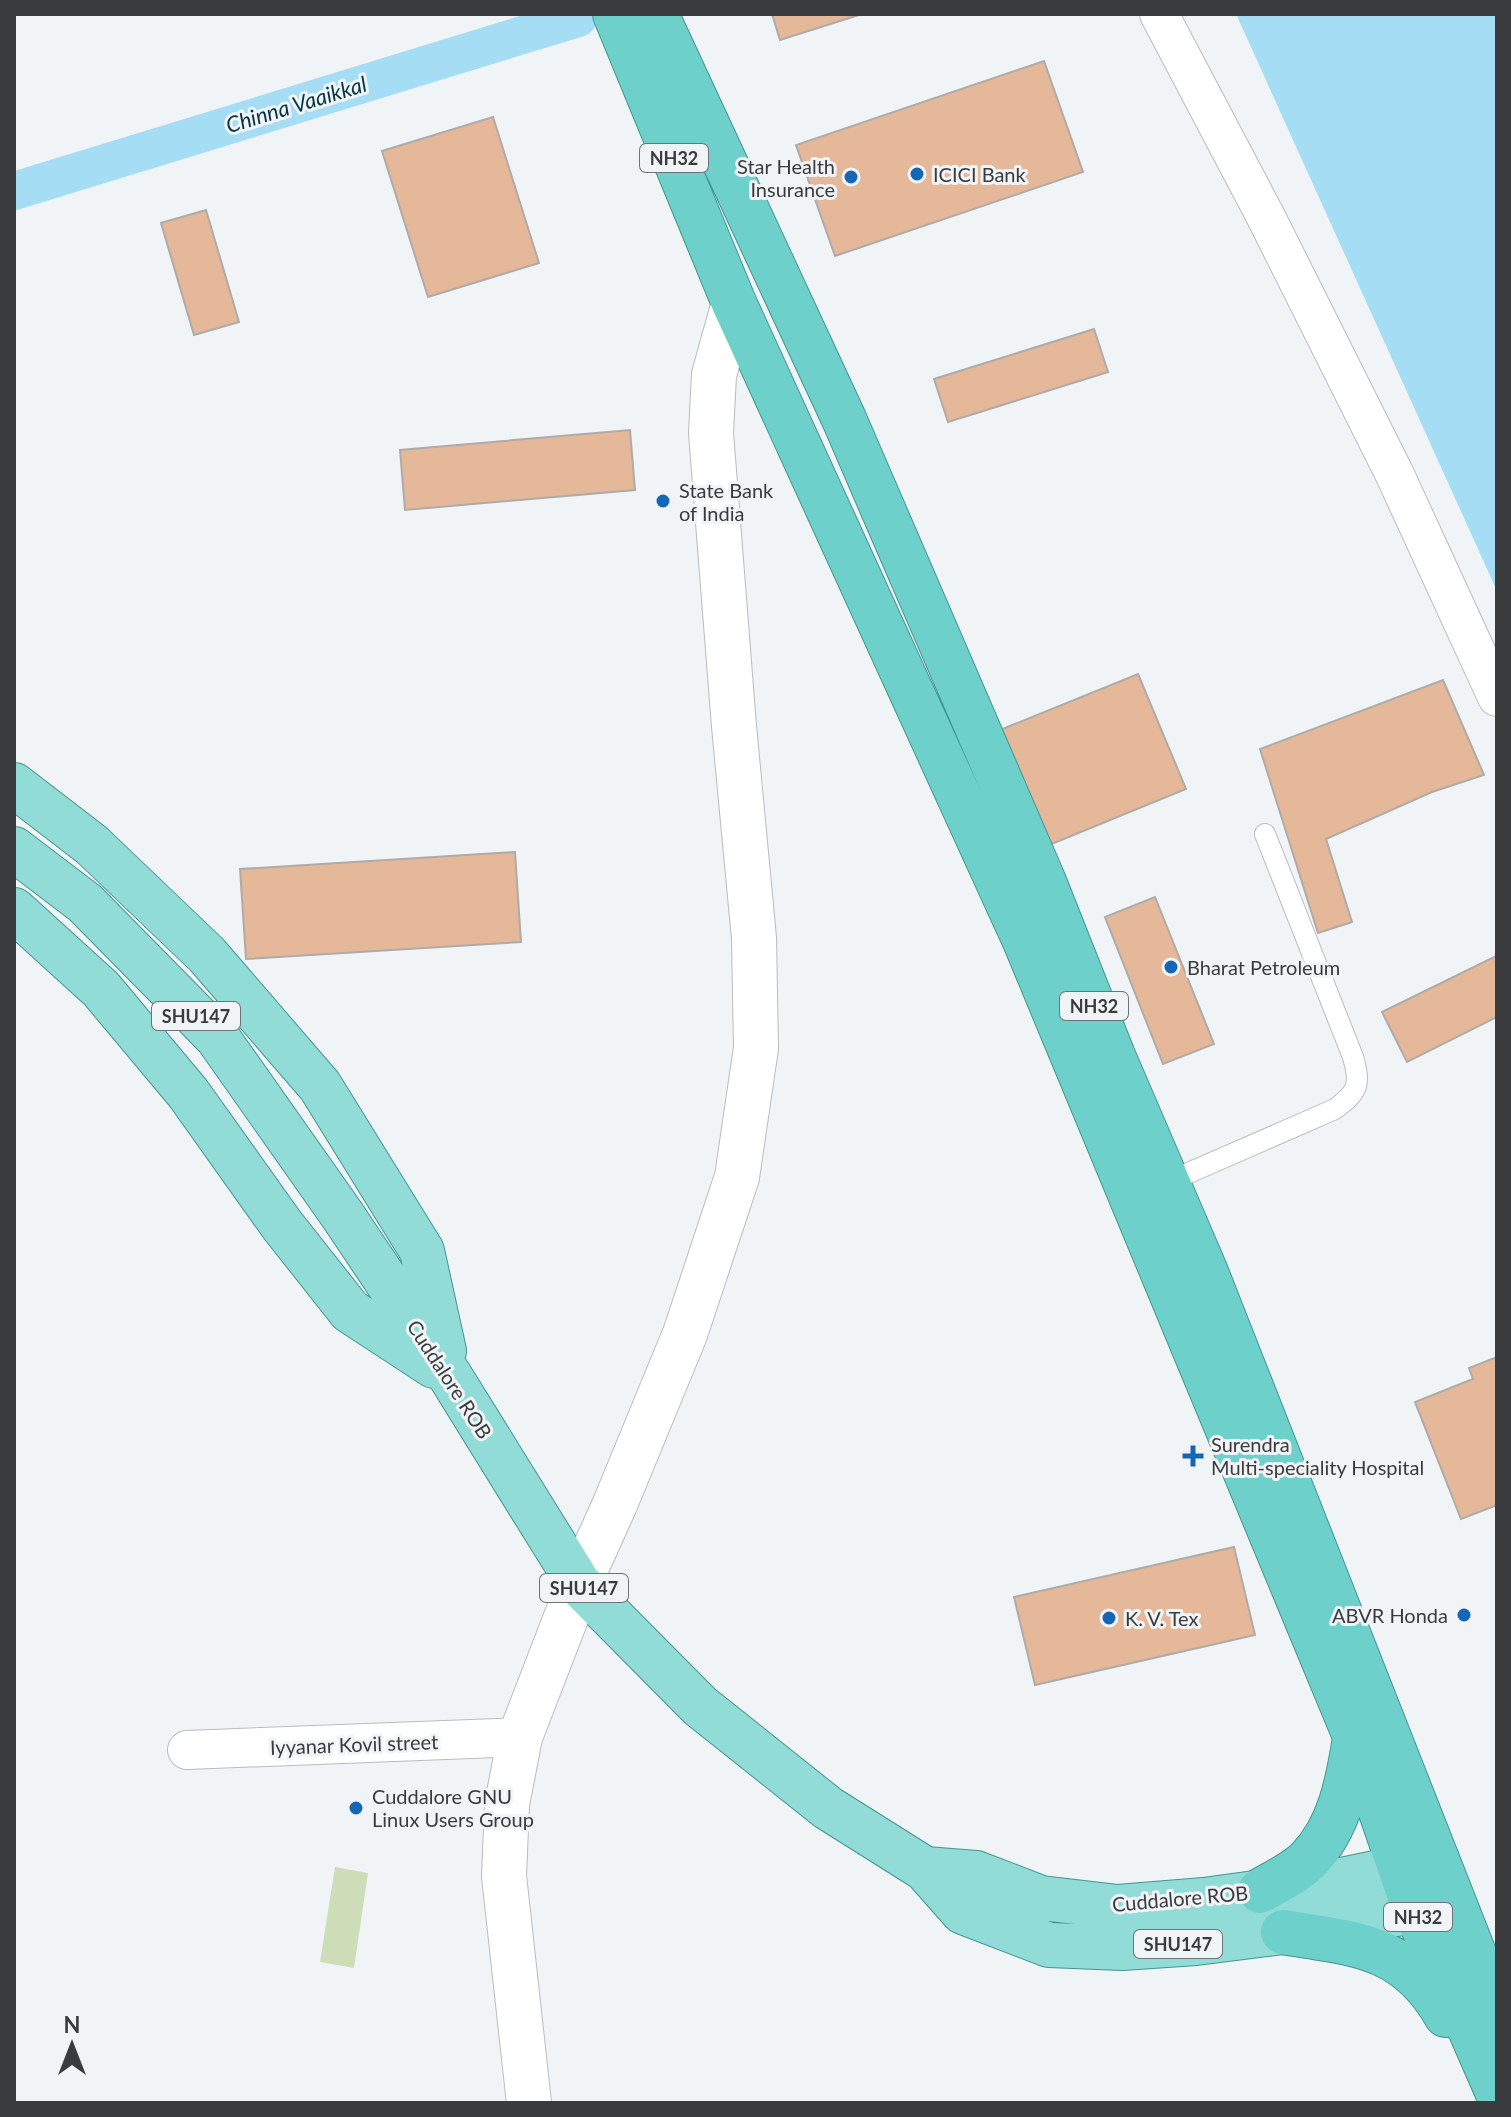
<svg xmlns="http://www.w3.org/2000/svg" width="1511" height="2117" font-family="Lato,sans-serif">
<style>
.green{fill:#cdddb7}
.water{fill:#a5ddf4}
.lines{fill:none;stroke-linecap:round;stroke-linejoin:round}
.canal{stroke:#a5ddf4;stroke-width:38}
.building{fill:#e5b89a;stroke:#aeaba8;stroke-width:2}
.service-casing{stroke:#b9bcbf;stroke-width:22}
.minor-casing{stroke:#b9bcbf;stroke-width:40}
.tertiary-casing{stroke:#b9bcbf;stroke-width:46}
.primary-casing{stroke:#44958f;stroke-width:46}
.trunk-casing{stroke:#44958f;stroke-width:46}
.service{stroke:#fff;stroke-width:20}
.minor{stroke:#fff;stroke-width:38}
.tertiary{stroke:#fff;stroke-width:44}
.primary{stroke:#92dcd7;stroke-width:44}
.trunk{stroke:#6ed0ca;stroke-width:44}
.poi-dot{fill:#1566b4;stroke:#f1f4f7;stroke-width:3}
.labels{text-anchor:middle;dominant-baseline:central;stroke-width:6;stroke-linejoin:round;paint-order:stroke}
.shield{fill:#f1f4f7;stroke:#717274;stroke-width:2}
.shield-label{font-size:18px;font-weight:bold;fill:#3a3b3c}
.poi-label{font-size:20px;fill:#3a3b3c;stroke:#f1f4f7;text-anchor:start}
.street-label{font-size:20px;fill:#3a3b3c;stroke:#f1f4f7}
.water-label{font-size:22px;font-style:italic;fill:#023545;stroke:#f1f4f7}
</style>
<rect width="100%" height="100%" fill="#f1f4f7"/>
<path class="green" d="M335 1867 368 1873 354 1968 320 1962Z"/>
<path class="water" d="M1236 14H1497V591Z"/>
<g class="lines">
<path class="canal" d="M14 191 578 18"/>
</g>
<path class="building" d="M772 14H862L780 40Z
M1044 61 1083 172 835 256 796 145Z
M493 117 539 263 428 297 382 151Z
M206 210 239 322 194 335 161 223Z
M1094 329 1108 372 948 422 934 379Z
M630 430 635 490 405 510 400 450Z
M1138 674 1186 789 1042 848 995 732Z
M1443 680 1484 775 1432 792 1326 839 1352 922 1318 933 1260 749Z
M515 852 521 942 246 959 240 869Z
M1155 897 1214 1044 1163 1064 1105 917Z
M1496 956 1497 1017 1407 1062 1382 1012Z
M1497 1357V1505L1461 1519 1415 1402 1473 1379 1469 1368Z
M1234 1547 1255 1635 1035 1685 1014 1597Z"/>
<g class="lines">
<defs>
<path id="service" d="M1168 1182 1335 1109C1358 1092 1361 1085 1353 1057L1265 834"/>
<path id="minor" d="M1159 14 1267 219 1395 475 1497 697
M187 1750 520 1737"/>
<path id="tertiary" d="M529 2103 504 1876 507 1804 520 1737 579 1584 615 1504 685 1334 737 1177 756 1048 754 938 734 726 711 433 714 375 734 303"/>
<path id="primary" d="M14 785 92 845 207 955 320 1086 422 1251 444 1351
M14 849 85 903 217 1037 343 1216 450 1376 579 1584 700 1706 828 1808 925 1869 963 1912 1049 1945 1122 1948 1196 1943 1283 1932 1415 1911 1450 1903
M14 910 101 989 188 1093 282 1225 350 1311 434 1366
M925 1869 976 1873 1041 1898 1118 1907 1204 1900 1327 1883 1437 1860"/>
<path id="trunk" d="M615 14 734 303 1025 941 1355 1736 1415 1911 1449 1981 1497 2091
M656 14 844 419 1044 882 1113 1056 1205 1270 1497 2012
M1260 1891C1275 1882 1295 1873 1308 1860 1340 1827 1348 1782 1355 1738
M1283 1932C1356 1944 1406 1945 1446 2015"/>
</defs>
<use href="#service" class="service-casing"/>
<use href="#minor" class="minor-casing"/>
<use href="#tertiary" class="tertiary-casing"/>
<use href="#primary" class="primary-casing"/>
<use href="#trunk" class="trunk-casing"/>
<use href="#service" class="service"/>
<use href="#minor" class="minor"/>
<use href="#tertiary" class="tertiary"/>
<use href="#primary" class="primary"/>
<use href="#trunk" class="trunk"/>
</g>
<g class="poi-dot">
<circle cx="917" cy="174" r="8"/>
<circle cx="851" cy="177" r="8"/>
<circle cx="663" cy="501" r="8"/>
<circle cx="1171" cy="967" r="8"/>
<path d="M1189 1444h8v8h8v8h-8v8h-8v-8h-8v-8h8z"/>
<circle cx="1464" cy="1615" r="8"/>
<circle cx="1109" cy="1618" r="8"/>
<circle cx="356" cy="1808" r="8"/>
</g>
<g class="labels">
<g class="shield">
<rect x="640" y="144" width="68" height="28" rx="6"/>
<rect x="1060" y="992" width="68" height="28" rx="6"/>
<rect x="152" y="1002" width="88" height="28" rx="6"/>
<rect x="540" y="1574" width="88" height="28" rx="6"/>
<rect x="1384" y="1903" width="68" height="28" rx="6"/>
<rect x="1134" y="1930" width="88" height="28" rx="6"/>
</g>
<g class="shield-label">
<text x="674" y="158">NH32</text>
<text x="1094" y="1006">NH32</text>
<text x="196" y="1016">SHU147</text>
<text x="584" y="1588">SHU147</text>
<text x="1418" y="1917">NH32</text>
<text x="1178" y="1944">SHU147</text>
</g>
<g class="poi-label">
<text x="835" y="166" text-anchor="end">Star Health<tspan x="835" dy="23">Insurance</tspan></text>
<text x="933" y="174">ICICI Bank</text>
<text x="679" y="490">State Bank<tspan x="679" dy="23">of India</tspan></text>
<text x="1187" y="967">Bharat Petroleum</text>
<text x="1211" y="1444">Surendra<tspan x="1211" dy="23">Multi-speciality Hospital</tspan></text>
<text x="1448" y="1615" text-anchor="end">ABVR Honda</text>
<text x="1125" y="1618">K. V. Tex</text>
<text x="372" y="1796">Cuddalore GNU<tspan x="372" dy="23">Linux Users Group</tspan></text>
</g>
<g class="street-label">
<text transform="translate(450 1379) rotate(57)">Cuddalore ROB</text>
<text transform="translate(354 1744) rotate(-2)">Iyyanar Kovil street</text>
<text transform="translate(1180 1898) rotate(-5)">Cuddalore ROB</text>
</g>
<g class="water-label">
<text transform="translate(296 104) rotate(-17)">Chinna Vaaikkal</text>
</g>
</g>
<rect width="1511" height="2117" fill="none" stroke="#3a3b3c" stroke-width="32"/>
<g transform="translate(72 2045)" stroke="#f1f4f7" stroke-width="6" paint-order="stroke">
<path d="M0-6L14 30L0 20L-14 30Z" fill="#3a3b3c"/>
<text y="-12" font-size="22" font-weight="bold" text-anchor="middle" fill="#3a3b3c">N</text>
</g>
</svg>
